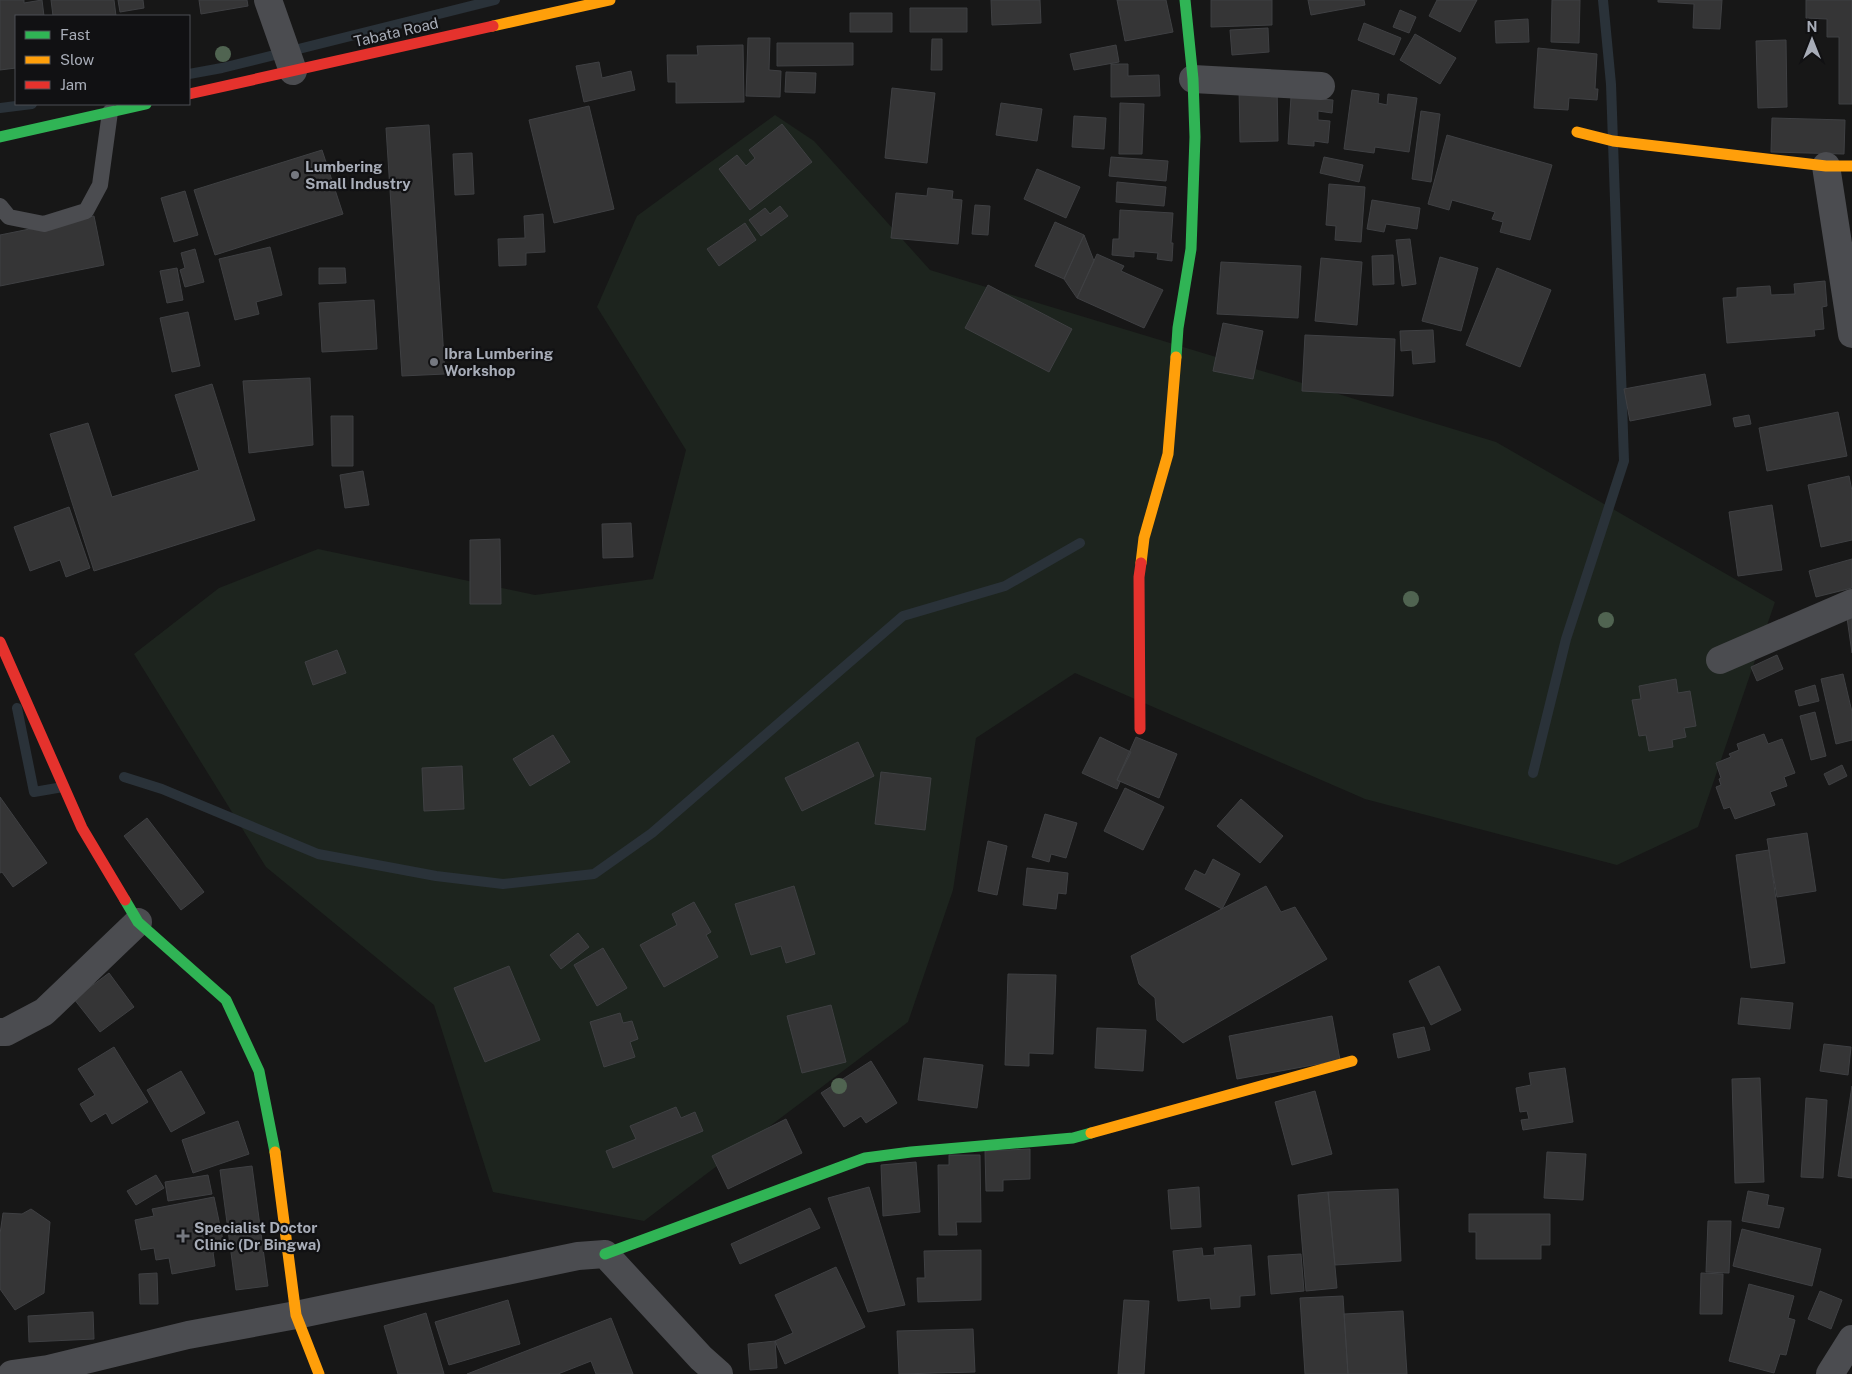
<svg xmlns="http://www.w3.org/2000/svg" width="1852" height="1374" font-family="'Public Sans',sans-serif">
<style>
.green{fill:#1d241e}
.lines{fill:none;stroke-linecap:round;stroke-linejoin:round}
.stream{stroke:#2a3239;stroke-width:10}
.building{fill:#353536;stroke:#3f4043}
.lane{stroke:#4b4c50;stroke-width:16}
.street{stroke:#4b4c50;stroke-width:28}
.fast{stroke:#30b455;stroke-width:11}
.slow{stroke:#ff9f0a;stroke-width:11}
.jam{stroke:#e5322d;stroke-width:11}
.tree{fill:#506451}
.poi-dot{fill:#757880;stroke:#111113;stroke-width:2}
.labels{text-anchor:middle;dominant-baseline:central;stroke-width:4.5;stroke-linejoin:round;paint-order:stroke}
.street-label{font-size:15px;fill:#a8adb8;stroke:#111113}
.poi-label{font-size:15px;font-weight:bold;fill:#a8adb8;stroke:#111113;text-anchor:start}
</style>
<rect width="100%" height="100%" fill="#171717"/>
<path class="green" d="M775 115 814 141 930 270 1496 442 1775 602 1698 827 1617 865 1365 799 1075 673 976 738 953 890 908 1022 644 1221 493 1192 434 1005 266 867 134 654 219 588 318 549 535 595 653 579 686 450 597 307 637 216Z"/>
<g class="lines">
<path class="stream" d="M189 74 222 68 495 0
M0 108 32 104
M17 708 34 792 63 787
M1533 773 1566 639 1624 461 1611 84 1603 0
M124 777 162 789 318 854 436 876 503 884 594 874 652 833 903 616 1005 586 1080 543"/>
</g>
<path class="building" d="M0 0H24V3L42 0 44 16H16V68L0 70Z
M51 0H114L116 16H53Z
M118 0H143L144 8 120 12Z
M199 0H247L248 6 201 14Z
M991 0H1040L1041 23 992 25Z
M1117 0H1166L1173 32 1125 41Z
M1211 0H1272V25L1211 27Z
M1308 0H1364L1365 5 1311 15Z
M1437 0H1477L1460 32 1429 16Z
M1552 0H1580L1579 43 1551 42Z
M1658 0H1722L1720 29 1693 28 1694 4 1658 2Z
M1806 0H1852V104H1839V37H1827V19L1806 18Z
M910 8H967V32H910Z
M1400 10 1416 17 1409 33 1393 27Z
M850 13H892V32H850Z
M1528 19 1529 42 1496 43 1495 21Z
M1364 23 1401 38 1394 55 1358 40Z
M1268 28 1269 52 1232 55 1230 30Z
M1415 34 1456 58 1440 84 1400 60Z
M748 38H770L769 70 781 71 780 97 746 96Z
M932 39H942V70H931Z
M1786 40 1787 107 1758 108 1756 41Z
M777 43H853V65L777 66Z
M743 45 744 102 676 103V82H668L667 55H698L697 46Z
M1116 45 1119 62 1074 70 1070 54Z
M1538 48 1597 54 1595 89H1598L1597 100 1569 98 1568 110 1534 108Z
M599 62 602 78 631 71 635 90 584 102 576 66Z
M1111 64H1128V76L1159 75 1160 96 1111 97Z
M786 72 816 73 815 93 785 92Z
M1277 86 1278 141 1240 142 1239 87Z
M892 88 935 93 927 163 885 158Z
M1352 90 1379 94 1378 103 1387 105 1388 94 1417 98 1409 152 1375 147 1374 153 1344 149Z
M1291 97 1333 100 1332 113 1318 111V120L1330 121 1328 143 1314 141V146L1288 144Z
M1001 103 1042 109 1037 141 996 135Z
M1120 103 1144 104 1142 154H1119Z
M589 106 614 209 554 223 529 120Z
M1421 111 1440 114 1431 182 1412 179Z
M1074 116 1106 118 1104 149 1072 147Z
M1772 118 1845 120 1844 154 1771 152Z
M782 124 812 162 750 210 719 169 737 155 746 166 755 158 749 150Z
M429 125 445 374 402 376 386 128Z
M1447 135 1552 165 1530 240 1500 232 1503 222 1492 219 1495 212 1452 200 1449 210 1428 204Z
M322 150 343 214 215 255 194 190Z
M472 153 474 194 455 195 453 154Z
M1111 157 1168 161 1166 181 1109 176Z
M1324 157 1363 165 1359 182 1320 173Z
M1037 169 1080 187 1066 218 1024 199Z
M1117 182 1166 187 1164 206 1116 202Z
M1329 184 1365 187 1361 242 1335 240 1336 226 1326 225Z
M928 188 953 191 952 199 962 200 958 244 891 238 896 193 927 196Z
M185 191 198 235 174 242 161 198Z
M1372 200 1420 208 1417 229 1386 224 1384 232 1367 229Z
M975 205 990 206 988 235 972 234Z
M780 206 788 216 761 236 749 220 765 208 770 214Z
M1120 210 1173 213 1171 243H1173L1172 261 1157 259 1158 253 1134 251V257L1112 255 1113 239H1119Z
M543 214 545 252 526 253V265L499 266 498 239 525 238 524 216Z
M94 216 104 265 0 286V235Z
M1055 222 1084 235 1064 279 1035 266Z
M745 223 756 240 719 266 707 249Z
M1084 235 1094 261 1077 298 1064 279Z
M1410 239 1416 284 1402 286 1396 240Z
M270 247 282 295 256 302 259 314 235 320 219 259Z
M195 249 204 282 185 287 180 270 185 268 181 253Z
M1097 254 1124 266 1121 271 1163 290 1144 328 1077 298Z
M1393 255 1394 284 1373 285 1372 256Z
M1440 257 1478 268 1461 331 1422 321Z
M1321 258 1362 262 1357 325 1315 321Z
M1221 262 1301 266 1298 318 1217 314Z
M177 268 183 300 167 303 160 271Z
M319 268H345L346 283 319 284Z
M1497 268 1551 290 1520 367 1466 345Z
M1825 281 1827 306 1822 307 1824 329 1814 330 1815 336 1727 343 1723 298 1737 297V288L1770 286 1771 295 1795 294 1794 284Z
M988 285 1072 329 1049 372 965 328Z
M374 300 377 349 322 352 319 303Z
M188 312 200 366 172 372 160 318Z
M1223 323 1263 331 1253 379 1213 371Z
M1433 330 1435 362 1413 364 1412 350 1401 351 1400 331Z
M1305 335 1395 339 1393 396 1302 391Z
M1705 374 1711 405 1630 421 1624 389Z
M310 378 313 445 249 453 243 381Z
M212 384 255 520 94 571 50 434 88 423 112 497 199 470 175 395Z
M1838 412 1847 456 1767 471 1759 428Z
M1749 415 1751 424 1735 427 1733 418Z
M331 416H353V466H332Z
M363 471 369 505 345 508 340 475Z
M1849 476 1852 491V540L1821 547 1808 485Z
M1772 505 1782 570 1738 576 1729 512Z
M69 507 90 568 66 577 60 560 30 571 14 527Z
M631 523 633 557 603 558 602 524Z
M500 539 501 604H470V540Z
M1852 559V588L1816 597 1809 571Z
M1847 618H1852V653Z
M337 650 346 673 313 685 305 662Z
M1777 655 1783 669 1757 681 1751 667Z
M1843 674 1852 712V740L1836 744 1821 679Z
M1676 679 1678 693 1690 691 1696 726 1684 728 1686 737 1672 740 1673 747 1649 751 1646 735 1639 736 1632 700 1641 699 1639 686Z
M1815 685 1819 701 1799 706 1795 691Z
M1815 712 1826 756 1811 760 1800 716Z
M1764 734 1768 744 1782 739 1795 773 1784 777 1787 786 1770 792 1775 805 1735 819 1730 807 1724 809 1716 787 1721 785 1719 779 1721 778 1716 763 1731 757 1729 754 1739 750 1737 744Z
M553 735 570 762 530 786 513 759Z
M1100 737 1131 752 1117 780 1120 782 1117 789 1082 773Z
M1136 737 1177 754 1159 798 1117 780Z
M858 742 874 776 802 811 785 778Z
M1842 765 1847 776 1829 785 1824 774Z
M462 766 464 809 424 811 422 768Z
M881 772 931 778 925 830 875 824Z
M1125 788 1164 807 1143 850 1104 831Z
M0 797 47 863 13 887 2 872 0 873Z
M1241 799 1283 836 1260 863 1217 826Z
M1045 814 1077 823 1066 858 1051 854 1049 862 1032 857Z
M147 818 204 892 181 910 124 836Z
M1807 833 1816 891 1777 897 1767 839Z
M988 841 1007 846 997 895 978 891Z
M1769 850 1785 963 1751 968 1736 855Z
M1213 859 1240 874 1222 909 1185 889 1195 870 1205 875Z
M1027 868 1068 873 1066 894 1058 893 1056 909 1023 905Z
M794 886 815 954 786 963 781 946 751 955 735 904Z
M1266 886 1281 912 1295 907 1327 959 1183 1043 1157 1020 1155 998 1139 984 1131 956Z
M694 902 711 932 706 935 718 957 664 987 640 945 677 925 672 914Z
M578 933 589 947 561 969 550 955Z
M603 948 627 988 597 1006 574 965Z
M509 966 540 1040 485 1062 454 988Z
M1439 966 1461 1010 1431 1025 1409 981Z
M109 973 134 1007 100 1032 74 999Z
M1008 974 1056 975 1053 1054 1029 1053V1066L1005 1065Z
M1741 998 1793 1003 1790 1029 1738 1024Z
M831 1005 846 1062 802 1073 787 1016Z
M620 1013 623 1023 632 1021 638 1039 630 1042 635 1057 604 1067 590 1022Z
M1332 1016 1340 1060 1237 1079 1229 1036Z
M1424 1027 1430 1050 1398 1058 1393 1034Z
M1097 1028 1146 1030 1143 1071 1095 1068Z
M1824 1044 1851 1047 1848 1075 1820 1071Z
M114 1047 148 1102 112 1124 106 1113 91 1122 80 1104 95 1095 78 1069Z
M924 1058 983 1065 977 1108 918 1100Z
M871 1061 897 1103 866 1123 861 1116 844 1127 821 1093Z
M1565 1068 1573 1122 1523 1130 1521 1120 1529 1119 1527 1111 1520 1112 1516 1088 1531 1085 1529 1073Z
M181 1071 205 1113 171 1132 147 1090Z
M1760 1078 1764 1182 1735 1183 1732 1079Z
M1852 1086V1178L1838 1176Z
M1315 1091 1332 1154 1292 1165 1275 1102Z
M1806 1098 1827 1100 1823 1178 1801 1177Z
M676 1107 681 1118 695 1112 703 1131 613 1168 606 1151 636 1139 630 1126Z
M786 1119 802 1153 728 1189 712 1156Z
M238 1121 249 1154 193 1173 182 1140Z
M1030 1149V1179L1003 1180V1191H986L985 1151Z
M1547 1152 1586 1154 1583 1200 1544 1198Z
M949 1155H980L981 1222H956L957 1235H939L938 1165H949Z
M916 1162 920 1212 883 1216 881 1165Z
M252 1166 268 1286 236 1290 220 1170Z
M156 1175 164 1188 136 1205 127 1191Z
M208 1175 212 1194 168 1201 165 1182Z
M869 1187 905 1305 868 1312 828 1198Z
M1199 1187 1201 1227 1171 1229 1168 1190Z
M1398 1189 1401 1261 1335 1265 1328 1192Z
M1748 1191 1769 1195 1767 1205 1784 1208 1779 1228 1742 1221Z
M1328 1192 1337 1288 1306 1291 1298 1195Z
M214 1197 225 1250 213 1252 215 1266 172 1274 169 1258 156 1260 154 1248 141 1250 135 1220 154 1216 152 1209Z
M810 1208 820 1228 740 1264 731 1244Z
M31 1209 50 1222 44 1293 15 1310 0 1289V1234L3 1213 22 1214Z
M1469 1214H1550V1245H1541V1259H1476V1232H1469Z
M1708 1221H1731L1729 1273 1706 1272Z
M1742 1229 1821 1249 1812 1286 1733 1266Z
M1251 1245 1255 1295 1240 1296V1307L1211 1309 1210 1298 1178 1301 1173 1251 1202 1248 1203 1256 1215 1255 1214 1248Z
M981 1250V1300L918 1302 917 1278H925L924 1251Z
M1301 1254 1304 1291 1271 1294 1268 1256Z
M836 1267 865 1327 785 1364 775 1341 793 1333 775 1295Z
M157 1273 158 1304H140L139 1274Z
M1701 1273 1723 1274 1722 1314H1700Z
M1749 1284 1794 1296 1788 1318 1795 1320 1786 1355 1780 1354 1774 1373 1729 1361Z
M1820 1291 1842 1300 1831 1329 1808 1319Z
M1343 1296 1348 1374H1305L1300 1298Z
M508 1300 520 1344 449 1365 435 1322Z
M1124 1300 1149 1301 1144 1374H1118Z
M1403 1311 1407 1374H1348L1344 1314Z
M93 1312 94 1339 29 1342 28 1316Z
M426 1313 444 1374H398L384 1326Z
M611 1318 633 1374H596L591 1361 558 1374H467Z
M973 1329 975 1372 899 1374 897 1331Z
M775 1341 777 1368 750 1370 748 1344Z"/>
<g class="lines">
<path class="lane" d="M0 206 9 217 44 224 86 211 100 185 110 112"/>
<path class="street" d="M268 0 293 71
M1193 79 1321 86
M1826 166 1852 334
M1720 660 1852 603
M0 1032H6L44 1012 138 922
M12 1374 48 1369 188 1335 296 1315 578 1256 605 1254 701 1358 719 1374
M1830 1374 1852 1339"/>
<path class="fast" d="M0 137 146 104
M1176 357 1178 328 1191 249 1195 137 1193 79 1185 0
M125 900 138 922 226 1000 259 1071 275 1152
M605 1254 865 1158 911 1152 1073 1138 1091 1133"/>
<path class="slow" d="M493 26 610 0
M1577 132 1613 141 1826 166H1852
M1141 563 1144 538 1168 454 1176 357
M1091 1133 1352 1061
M275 1152 296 1315 319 1374"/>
<path class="jam" d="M189 94 493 26
M0 642 82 828 125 900
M1140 729 1139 577 1141 563"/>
</g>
<g class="tree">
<circle cx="223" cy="54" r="8"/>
<circle cx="1411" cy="599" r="8"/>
<circle cx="1606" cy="620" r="8"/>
<circle cx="839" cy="1086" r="8"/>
</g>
<g class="poi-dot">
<circle cx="295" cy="175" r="5"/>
<circle cx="434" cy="362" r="5"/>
<path d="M180.5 1228.5h5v5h5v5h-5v5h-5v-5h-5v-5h5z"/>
</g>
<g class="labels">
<g class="street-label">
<text transform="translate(396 32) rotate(-13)">Tabata Road</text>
</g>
<g class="poi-label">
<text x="305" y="166">Lumbering<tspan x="305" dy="17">Small Industry</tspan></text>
<text x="444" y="353">Ibra Lumbering<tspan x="444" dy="17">Workshop</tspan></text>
<text x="194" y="1227">Specialist Doctor<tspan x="194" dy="17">Clinic (Dr Bingwa)</tspan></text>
</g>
</g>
<rect x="15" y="15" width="175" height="90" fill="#111113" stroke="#4d4f55"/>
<rect x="25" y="31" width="25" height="8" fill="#30b455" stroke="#4d4f55"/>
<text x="60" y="40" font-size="15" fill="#a8adb8">Fast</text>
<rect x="25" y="56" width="25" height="8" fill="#ff9f0a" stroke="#4d4f55"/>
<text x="60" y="65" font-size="15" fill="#a8adb8">Slow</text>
<rect x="25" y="81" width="25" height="8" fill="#e5322d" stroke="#4d4f55"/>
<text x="60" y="90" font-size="15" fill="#a8adb8">Jam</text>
<g transform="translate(1812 40)" stroke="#111113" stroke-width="4" paint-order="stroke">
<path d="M0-4L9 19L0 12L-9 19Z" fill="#a8adb8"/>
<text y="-8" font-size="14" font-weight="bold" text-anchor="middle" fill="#a8adb8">N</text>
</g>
</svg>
